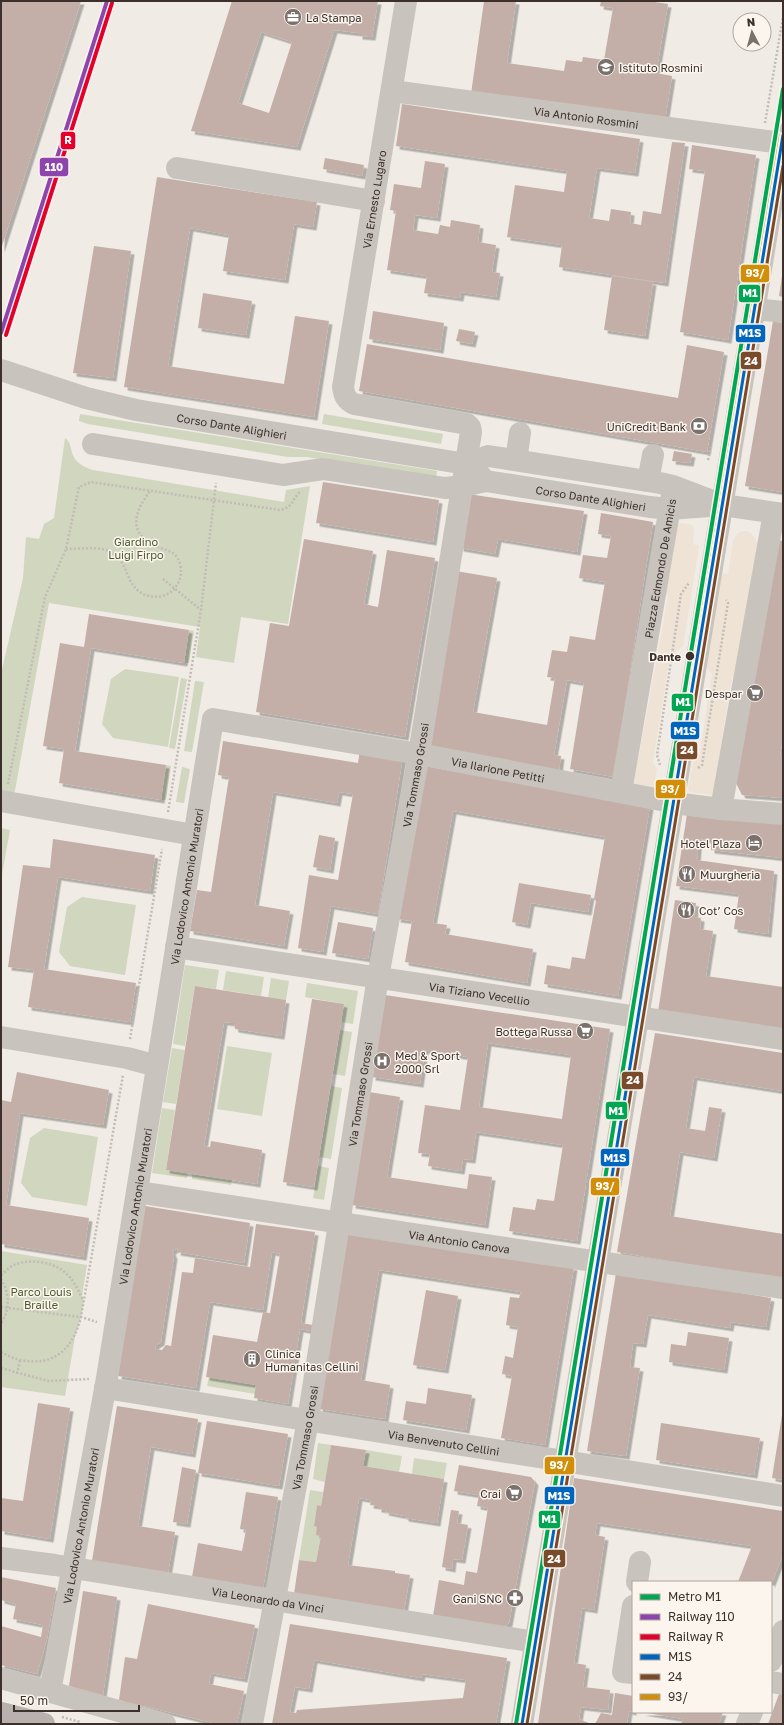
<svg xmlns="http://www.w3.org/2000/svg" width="784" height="1725" font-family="'Golos Text',sans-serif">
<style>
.green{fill:#d1d6bf}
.plaza{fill:#eee3d5}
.building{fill:#c3afa7;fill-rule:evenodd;filter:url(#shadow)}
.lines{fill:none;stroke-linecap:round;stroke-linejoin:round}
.path{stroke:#c2bbb6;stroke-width:2.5;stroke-dasharray:2 2;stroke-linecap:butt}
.minor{stroke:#c9c3be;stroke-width:22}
.major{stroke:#b8b1ad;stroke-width:22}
.bus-1-casing{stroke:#fbf5ee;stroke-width:6}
.bus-2-casing{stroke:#fbf5ee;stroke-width:6}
.bus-3-casing{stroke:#fbf5ee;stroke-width:6}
.bus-1{stroke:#0065bd;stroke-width:3}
.bus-2{stroke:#7a4b2a;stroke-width:3}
.bus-3{stroke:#d18e09;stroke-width:3}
.rail-1-casing{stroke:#fbf5ee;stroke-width:7}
.rail-2-casing{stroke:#fbf5ee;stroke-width:7}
.rail-1{stroke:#8e44ad;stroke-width:4}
.rail-2{stroke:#e4002b;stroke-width:4}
.metro-1-casing{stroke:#fbf5ee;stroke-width:7}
.metro-1{stroke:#00a651;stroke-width:4}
.stop-dot{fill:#3b302b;stroke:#fbf5ee;stroke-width:1.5}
.labels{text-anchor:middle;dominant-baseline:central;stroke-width:3;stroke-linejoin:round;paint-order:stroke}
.poi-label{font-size:11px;fill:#3b302b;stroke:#fbf5ee;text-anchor:start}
.street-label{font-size:11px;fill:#3b302b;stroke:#fbf5ee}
.park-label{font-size:11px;fill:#4a5a2e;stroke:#fbf5ee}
.stop-label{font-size:11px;font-weight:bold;fill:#3b302b;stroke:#fbf5ee;text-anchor:end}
.line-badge{stroke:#fbf5ee;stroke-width:1.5}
.badge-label{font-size:11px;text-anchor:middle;font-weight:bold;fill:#fff}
</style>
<defs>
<filter id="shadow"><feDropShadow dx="3.5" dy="3.5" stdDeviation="0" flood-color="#0004"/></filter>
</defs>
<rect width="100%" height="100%" fill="#f0ebe5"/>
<path class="green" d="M80 414 437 471 436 478 307 457H288L88 424 79 421Z
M324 414 443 434 441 444 322 424Z
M65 438C76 445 64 461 93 470L284 502 286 490 310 486 288 624 241 617 234 663 196 657 200 627 49 603 14 796 1 794V674L23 578 26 537 39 539 44 524 54 518Z
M189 630 194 631 189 663H184Z
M125 669 179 677 168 747 113 738 102 724 111 679Z
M181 678 187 679 175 749 169 748Z
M195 681 204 682 192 752 184 751Z
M166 765 171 766 166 800H161Z
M182 767 190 769 184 803 176 802Z
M1 828 10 830 1 880Z
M82 897 136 905 125 975 70 966 59 952 67 907Z
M185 965 219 970 216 989 195 986 185 1046 173 1044Z
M226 971 264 977 261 996 223 990Z
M271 978 289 981 286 1000 268 998Z
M307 983 358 991 353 1024 341 1022 344 1004 305 997Z
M340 1030 352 1032 345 1076 333 1074Z
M227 1046 272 1053 262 1116 217 1109Z
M172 1048 185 1050 176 1104 163 1102Z
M331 1086 342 1088 331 1159 319 1157Z
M162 1108 175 1110 166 1170 188 1173 187 1178 152 1173Z
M44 1128 98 1137 87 1206 32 1197 21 1183 30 1138Z
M318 1166 329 1168 324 1200 313 1198Z
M192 1174 232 1180 231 1185 192 1179Z
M1 1251 87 1265 82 1296 84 1301 81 1317 75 1337 65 1396 1 1387Z
M209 1377 256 1385 255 1394 207 1386Z
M318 1443 331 1445 325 1482 313 1479Z
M366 1450 402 1456 399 1472 363 1466Z
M414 1458 447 1463 444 1479 412 1474Z
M310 1490 323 1492 321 1506 317 1505 314 1526 317 1527 321 1536 316 1562 299 1560Z"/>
<path class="plaza" d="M681 523 692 525 694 530 693 544 699 546 683 646 676 651 675 656H670L653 762 657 770 653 788 631 784V767L638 761 668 597 662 588 677 524Z
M742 531H747L755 537 758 546 738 671 732 677 715 780 718 796 690 792 688 790 694 758 700 753 712 674 705 665 719 573 728 574 733 541 737 534Z"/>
<path class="building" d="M1 1H81L1 249Z
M232 1H378L372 37 359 36V33L334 30 297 147 191 131ZM261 32 292 42 269 113 238 103Z
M484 1H516L507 63 564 71 566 60 582 62 583 57 604 60 613 8 600 6 601 1H648L668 4 656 73 672 76 665 121 471 94Z
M402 104 640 139 635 173 597 168 589 218 609 221 611 209 631 212 630 223 641 225 643 211 661 214 672 142 685 143 665 283 559 267 562 245 507 237 515 185 564 192 567 171 396 146Z
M692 145 756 155 728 340 680 332 705 171 689 169Z
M325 158 364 165 362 176 323 169Z
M425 161 445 164 437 218 415 215 413 230 438 234 440 225 450 227 451 220 480 225 478 242 496 245 492 272 500 273 496 297 461 292 460 298 424 293 427 276 387 270 396 211 390 210 394 184 421 188Z
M157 177 317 202 313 227 294 224 285 280 223 271 229 235 190 228 168 366 284 384 295 316 329 321 314 417 124 387Z
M94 246 131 251 113 378 73 373Z
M612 276 653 282 645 336 604 330Z
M782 276H783V297L779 296Z
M203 293 252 301 246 335 198 328Z
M373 311 444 323 440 350 369 339Z
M773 321 783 323V492L745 486Z
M459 329 475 332 472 344 456 341Z
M367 344 678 398 687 345 724 352 707 452 359 391Z
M674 451 692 454 690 463 672 461Z
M323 482 439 500 433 542 316 523Z
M468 494 584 511 577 552 498 539 495 554 460 548Z
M601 513 653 522 614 777 570 769 584 683 567 680 554 755 561 756 559 771 425 747 456 571 497 578 473 712 547 725 555 678 547 677 552 650 567 652 570 636 595 640 605 582 579 578 583 555 607 558 611 536 598 534Z
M304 539 373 551 364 604 378 607 387 550 435 558 405 737 256 712 270 623 289 626Z
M776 540 783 541V736L780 756H783V798L742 795 736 783Z
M89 614 189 630 184 663 91 648 75 751 166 765 161 800 59 783 64 749 43 746 60 643 84 647Z
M223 741 358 763 360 749 403 756 378 914 331 906 323 952 298 948 309 875 338 880 353 794 339 792 337 803 273 792 255 905 290 911 284 946 190 931 197 890 211 892 229 777 218 775Z
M424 766 650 806 618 996 544 984 547 965 570 969 572 957 585 959 596 901 594 899 605 837 453 811 433 923 447 925 445 934 533 949 527 983 405 962 412 921 397 919Z
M687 814 783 823V858L711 850V840L699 839 697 860 774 871 768 934 734 929 739 894 676 886Z
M319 835 335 838 330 870 313 867Z
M53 839 155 855 150 891 58 877 44 969 136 983 130 1022 28 1007 34 970 8 967 23 865 50 868Z
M519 883 591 895 588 912 531 903 527 925 512 922Z
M675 900 696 903 694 917 701 918 700 929 713 931 706 976 783 987V1030L658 1012Z
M338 922 373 928 368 959 332 953Z
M195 986 286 1000 281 1036 235 1029 234 1023 224 1022 204 1146 210 1147 211 1141 262 1150 257 1184 166 1170Z
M385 995 610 1029 577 1241 509 1231 513 1207 535 1210 537 1199 554 1201 563 1145 476 1132 472 1160 463 1159 461 1171 428 1166 430 1154 418 1153 425 1105 460 1110 468 1057 425 1050 420 1084 372 1077ZM488 1043 571 1055 562 1119 479 1107Z
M312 999 344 1004 314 1187 283 1182Z
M655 1033 783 1053V1091L694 1077 686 1128 705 1131 709 1107 722 1109 714 1158 680 1152 670 1216 783 1234V1280L617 1252Z
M17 1072 109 1090 103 1125 20 1113 6 1205 89 1218 83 1257 1 1244V1100L11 1102Z
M369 1092 400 1097 387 1177 467 1189 469 1174 492 1177 485 1225 352 1205Z
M145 1206 250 1223 244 1263 177 1252 178 1248 172 1251 174 1256 161 1342 156 1345 155 1349 162 1350 166 1345 171 1346 182 1272 193 1273 195 1258 250 1267 256 1224 315 1232 301 1323 331 1328 346 1230 574 1267 545 1445 501 1438 512 1376 502 1374 505 1356 513 1358 518 1327 506 1325 510 1297 519 1298 521 1292 379 1270 361 1380 390 1385 385 1419 319 1409 330 1334 300 1329 288 1404 254 1398 256 1385 206 1377 213 1335 257 1342 263 1312 270 1313 280 1254 272 1252 263 1310 210 1302 196 1388 118 1376Z
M616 1273 771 1298 766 1327 731 1322 730 1328 648 1315 643 1344 633 1343 630 1367 640 1368 626 1456 587 1451Z
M426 1290 458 1296 445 1370 413 1365Z
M688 1332 729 1338 724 1370 669 1362 671 1344 686 1346Z
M428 1388 472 1395 466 1430 403 1420 406 1401 426 1404Z
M38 1403 70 1408 50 1539 1 1531V1498L23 1501Z
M117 1406 198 1419 192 1454 151 1447 138 1526 175 1532 168 1573 92 1561Z
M782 1415H783V1480L772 1478Z
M207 1421 288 1434 279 1486 198 1473Z
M661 1423 760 1438 754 1475 656 1460Z
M331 1445 366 1450 363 1466 444 1479 437 1523 405 1518V1516L385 1512 386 1510 378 1509V1506L370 1505 371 1500 359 1498 348 1565 395 1571V1573L410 1575 404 1611 294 1594 299 1560 316 1562 321 1536 316 1535 317 1527 314 1526 317 1505 321 1506Z
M459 1465 531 1477 535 1482 509 1623 502 1627 433 1616 439 1580 464 1585 466 1571 477 1573 488 1508 477 1506 479 1495 454 1491Z
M182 1467 196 1470 187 1524 173 1522Z
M574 1478 783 1511V1554L771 1585V1582H738L752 1546 597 1523 595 1535 605 1537 594 1610 582 1608 574 1663 586 1665 583 1687 610 1690 608 1710 581 1707 579 1719 591 1724H538Z
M246 1492 278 1497 263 1589 192 1577 198 1543 242 1551 246 1530 240 1529Z
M451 1510 459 1511 457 1523 468 1525 462 1560 453 1559 452 1569 442 1567Z
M1 1577 56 1588 47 1639 37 1674 1 1665V1626L41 1637 43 1625 13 1619 16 1604 1 1600Z
M83 1591 117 1597 103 1695 69 1686Z
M148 1604 255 1625 244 1679 211 1673 209 1684 244 1691 237 1724H217L119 1700 125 1657 137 1659Z
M290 1624 507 1658 496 1724H272ZM314 1660 421 1678 422 1674 466 1680 463 1698 297 1710 296 1713 290 1712 295 1687 309 1689Z
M615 1693 633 1696V1712L629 1711 627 1724H595L601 1713 612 1715Z
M779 1694H783V1724H768Z
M641 1712H723L719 1724H681L683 1719Z"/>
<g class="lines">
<path class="path" d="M765 123 783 17
M708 460 711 447
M66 549C81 549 102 545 115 554 122 559 126 572 130 580 142 606 180 601 181 571 181 568 180 562 178 559 174 550 160 549 152 544 127 530 136 510 150 491
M163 579 201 610
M660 765 657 755 681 594 689 583
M698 768 702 765 728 603 726 600
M8 784 45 597 66 549 79 487 91 482 280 510C294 507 291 500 300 492
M168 812 201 610 216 483
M130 1039 162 849
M1 1275C5 1272 9 1267 14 1265 28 1259 49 1261 62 1270 72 1277 78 1289 83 1300
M1 1279C9 1292 11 1309 1 1323
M1 1307 81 1317 97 1322
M1 1352C7 1355 14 1359 21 1360 55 1367 73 1348 81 1317L123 1075
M1 1368 48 1381 89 1379
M17 1374 20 1360
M62 1717 80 1722"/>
<g class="minor">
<path id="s1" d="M392 91 782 143"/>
<path d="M177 168 374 201"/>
<path d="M755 309 783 312"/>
<path id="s2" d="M1 370 86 398 136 410 466 464 488 456 660 483 673 486 723 505"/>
<path d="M93 444 283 475 323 469 445 488 463 486 486 481"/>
<path d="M516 460 520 433"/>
<path id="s3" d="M475 471 486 481 650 507 669 509 723 505 783 514"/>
<path d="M648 481 653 455"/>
<path id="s4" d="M621 792 672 495"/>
<path d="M1 801 194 835"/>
<path d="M721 809 774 513"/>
<path id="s5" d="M176 947 783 1039"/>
<path d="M1 1037 127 1058 157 1066"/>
<path id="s6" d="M137 1192C352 1224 567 1259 783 1288"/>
<path id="s7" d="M105 1388 783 1496"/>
<path id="s8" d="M1 1558 55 1565 535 1642"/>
<path d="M637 1582 640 1562"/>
<path d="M633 1606 623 1672 633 1673"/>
<path d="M771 1661 783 1631"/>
<path d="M1 1678 165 1724"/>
<path d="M771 1682 783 1684"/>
<path id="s9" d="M50 1692 107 1378 213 719 419 754 682 804 721 809 783 814"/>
<path id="s10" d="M252 1724 308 1420 378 977 419 754 471 432 470 427 467 424 354 404C346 400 344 395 343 387L406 1"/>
<path d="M522 1724 783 135"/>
<path d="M747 1724 752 1712"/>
</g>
<path class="major" d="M1 1713 44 1724"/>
<defs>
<path id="bus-1" d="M522 1724 783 135"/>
<path id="bus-2" d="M527 1724 783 166"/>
<path id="bus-3" d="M517 1723 778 134"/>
</defs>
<use href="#bus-1" class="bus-1-casing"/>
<use href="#bus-2" class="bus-2-casing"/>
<use href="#bus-3" class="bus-3-casing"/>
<use href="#bus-1" class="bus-1"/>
<use href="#bus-2" class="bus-2"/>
<use href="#bus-3" class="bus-3"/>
<defs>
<path id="rail-1" d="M1 333 107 1"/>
<path id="rail-2" d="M6 335 112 3"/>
</defs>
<use href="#rail-1" class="rail-1-casing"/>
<use href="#rail-2" class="rail-2-casing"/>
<use href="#rail-1" class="rail-1"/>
<use href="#rail-2" class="rail-2"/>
<defs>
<path id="metro-1" d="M516 1724 783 89"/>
</defs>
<use href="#metro-1" class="metro-1-casing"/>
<use href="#metro-1" class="metro-1"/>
</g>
<defs>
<symbol id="office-disc" viewBox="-11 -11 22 22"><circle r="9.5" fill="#7a716c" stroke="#fbf5ee"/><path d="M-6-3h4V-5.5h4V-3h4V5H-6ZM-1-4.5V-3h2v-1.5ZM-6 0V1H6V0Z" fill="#fff"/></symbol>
<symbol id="university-disc" viewBox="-11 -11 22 22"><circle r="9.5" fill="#7a716c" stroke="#fbf5ee"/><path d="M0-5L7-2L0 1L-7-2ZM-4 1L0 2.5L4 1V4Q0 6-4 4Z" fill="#fff"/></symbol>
<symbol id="bank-disc" viewBox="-11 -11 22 22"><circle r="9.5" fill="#7a716c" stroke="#fbf5ee"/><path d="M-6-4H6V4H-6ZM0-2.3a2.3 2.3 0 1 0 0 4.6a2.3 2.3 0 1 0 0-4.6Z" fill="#fff"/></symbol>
<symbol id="supermarket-disc" viewBox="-11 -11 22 22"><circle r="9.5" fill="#7a716c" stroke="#fbf5ee"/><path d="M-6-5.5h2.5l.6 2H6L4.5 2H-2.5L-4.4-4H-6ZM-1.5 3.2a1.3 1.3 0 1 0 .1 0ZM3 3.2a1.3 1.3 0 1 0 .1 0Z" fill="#fff"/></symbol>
<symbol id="hotel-disc" viewBox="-11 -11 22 22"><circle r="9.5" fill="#7a716c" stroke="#fbf5ee"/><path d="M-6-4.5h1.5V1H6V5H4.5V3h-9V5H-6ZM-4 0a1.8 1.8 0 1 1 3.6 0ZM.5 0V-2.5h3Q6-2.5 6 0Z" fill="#fff"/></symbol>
<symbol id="restaurant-disc" viewBox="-11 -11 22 22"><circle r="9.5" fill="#7a716c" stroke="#fbf5ee"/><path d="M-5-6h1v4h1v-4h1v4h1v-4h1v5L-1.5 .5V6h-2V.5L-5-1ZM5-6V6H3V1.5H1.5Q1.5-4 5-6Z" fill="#fff"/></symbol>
<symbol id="hospital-disc" viewBox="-11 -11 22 22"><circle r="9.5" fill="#7a716c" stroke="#fbf5ee"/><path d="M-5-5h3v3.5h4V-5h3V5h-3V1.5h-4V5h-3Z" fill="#fff"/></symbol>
<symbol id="building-disc" viewBox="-11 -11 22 22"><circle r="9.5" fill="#7a716c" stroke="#fbf5ee"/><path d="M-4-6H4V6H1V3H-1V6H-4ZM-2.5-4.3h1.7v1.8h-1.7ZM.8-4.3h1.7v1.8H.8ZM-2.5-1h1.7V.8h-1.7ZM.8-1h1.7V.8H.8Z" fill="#fff"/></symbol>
<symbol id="pharmacy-disc" viewBox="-11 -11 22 22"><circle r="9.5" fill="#7a716c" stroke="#fbf5ee"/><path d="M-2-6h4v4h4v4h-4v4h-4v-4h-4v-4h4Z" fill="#fff"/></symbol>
</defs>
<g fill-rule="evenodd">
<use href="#office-disc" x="283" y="7" width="20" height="20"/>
<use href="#university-disc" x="596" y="57" width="20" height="20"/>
<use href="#bank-disc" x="689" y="416" width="20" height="20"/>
<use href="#supermarket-disc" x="745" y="683" width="20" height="20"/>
<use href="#hotel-disc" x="744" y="833" width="20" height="20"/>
<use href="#restaurant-disc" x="677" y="864" width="20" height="20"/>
<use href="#restaurant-disc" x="676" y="900" width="20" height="20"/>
<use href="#supermarket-disc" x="575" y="1021" width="20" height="20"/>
<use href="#hospital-disc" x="372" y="1051" width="20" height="20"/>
<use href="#building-disc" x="242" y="1349" width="20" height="20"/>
<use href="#supermarket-disc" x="504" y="1483" width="20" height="20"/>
<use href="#pharmacy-disc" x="505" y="1588" width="20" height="20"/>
</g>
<circle class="stop-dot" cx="690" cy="656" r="5"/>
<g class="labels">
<g class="poi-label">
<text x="306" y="17">La Stampa</text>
<text x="619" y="67">Istituto Rosmini</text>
<text x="686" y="426" text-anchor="end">UniCredit Bank</text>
<text x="742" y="693" text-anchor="end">Despar</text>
<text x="741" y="843" text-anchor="end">Hotel Plaza</text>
<text x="700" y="874">Muurgheria</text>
<text x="699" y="910">Cot’ Cos</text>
<text x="572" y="1031" text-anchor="end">Bottega Russa</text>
<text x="395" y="1055">Med &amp; Sport<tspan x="395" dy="13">2000 Srl</tspan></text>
<text x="265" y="1353">Clinica<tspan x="265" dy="13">Humanitas Cellini</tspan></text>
<text x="501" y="1493" text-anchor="end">Crai</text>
<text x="502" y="1598" text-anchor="end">Gani SNC</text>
</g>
<g class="street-label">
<text stroke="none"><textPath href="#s1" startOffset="196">Via Antonio Rosmini</textPath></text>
<text stroke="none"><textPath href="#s10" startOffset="1646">Via Ernesto Lugaro</textPath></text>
<text stroke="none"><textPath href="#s2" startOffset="238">Corso Dante Alighieri</textPath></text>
<text stroke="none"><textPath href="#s3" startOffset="121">Corso Dante Alighieri</textPath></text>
<text stroke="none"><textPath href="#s4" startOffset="227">Piazza Edmondo De Amicis</textPath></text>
<text stroke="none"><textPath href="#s9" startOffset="1276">Via Ilarione Petitti</textPath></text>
<text stroke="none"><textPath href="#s10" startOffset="963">Via Tommaso Grossi</textPath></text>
<text stroke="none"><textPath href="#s9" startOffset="817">Via Lodovico Antonio Muratori</textPath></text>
<text stroke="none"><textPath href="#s5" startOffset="307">Via Tiziano Vecellio</textPath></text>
<text stroke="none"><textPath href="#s10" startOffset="639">Via Tommaso Grossi</textPath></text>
<text stroke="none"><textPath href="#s9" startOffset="493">Via Lodovico Antonio Muratori</textPath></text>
<text stroke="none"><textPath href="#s6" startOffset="326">Via Antonio Canova</textPath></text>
<text stroke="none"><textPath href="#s10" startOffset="291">Via Tommaso Grossi</textPath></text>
<text stroke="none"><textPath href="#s7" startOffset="343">Via Benvenuto Cellini</textPath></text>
<text stroke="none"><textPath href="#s9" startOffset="169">Via Lodovico Antonio Muratori</textPath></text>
<text stroke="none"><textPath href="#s8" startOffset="270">Via Leonardo da Vinci</textPath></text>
</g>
<g class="park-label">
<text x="136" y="541">Giardino<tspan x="136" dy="13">Luigi Firpo</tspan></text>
<text x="41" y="1291">Parco Louis<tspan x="41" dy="13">Braille</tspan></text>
</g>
<g class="stop-label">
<text x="681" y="656">Dante</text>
</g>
</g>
<g class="line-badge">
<rect x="60" y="131" width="16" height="19" rx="4" fill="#e4002b"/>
<rect x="39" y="157" width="30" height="20" rx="4" fill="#8e44ad"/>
<rect x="740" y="264" width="30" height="19" rx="4" fill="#d18e09"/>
<rect x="738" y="284" width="23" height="19" rx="4" fill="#00a651"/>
<rect x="735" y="324" width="31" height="19" rx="4" fill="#0065bd"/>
<rect x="740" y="351" width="22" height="19" rx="4" fill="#7a4b2a"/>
<rect x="671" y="693" width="23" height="19" rx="4" fill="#00a651"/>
<rect x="670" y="721" width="30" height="19" rx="4" fill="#0065bd"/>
<rect x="676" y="741" width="22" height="19" rx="4" fill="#7a4b2a"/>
<rect x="655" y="779" width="31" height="20" rx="4" fill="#d18e09"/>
<rect x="621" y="1071" width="23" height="19" rx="4" fill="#7a4b2a"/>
<rect x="605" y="1101" width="23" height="19" rx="4" fill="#00a651"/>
<rect x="600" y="1148" width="30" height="19" rx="4" fill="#0065bd"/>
<rect x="590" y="1177" width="30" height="19" rx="4" fill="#d18e09"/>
<rect x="544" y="1456" width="31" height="19" rx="4" fill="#d18e09"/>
<rect x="544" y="1486" width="31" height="19" rx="4" fill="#0065bd"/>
<rect x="538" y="1510" width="23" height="19" rx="4" fill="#00a651"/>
<rect x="543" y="1549" width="23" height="19" rx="4" fill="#7a4b2a"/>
</g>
<g class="badge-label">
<text x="68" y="144">R</text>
<text x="54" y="171">110</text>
<text x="755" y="277">93/</text>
<text x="750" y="297">M1</text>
<text x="750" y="337">M1S</text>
<text x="751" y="365">24</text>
<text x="683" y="706">M1</text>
<text x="685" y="735">M1S</text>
<text x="687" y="754">24</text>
<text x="670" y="793">93/</text>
<text x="633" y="1084">24</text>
<text x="616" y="1115">M1</text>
<text x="615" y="1162">M1S</text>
<text x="605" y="1190">93/</text>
<text x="559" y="1469">93/</text>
<text x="559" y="1500">M1S</text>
<text x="549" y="1523">M1</text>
<text x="554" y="1563">24</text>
</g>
<rect width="784" height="1725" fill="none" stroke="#3b302b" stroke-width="4"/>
<rect x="632" y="1581" width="140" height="132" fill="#fbf5ee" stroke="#aea6a0"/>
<rect x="640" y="1594" width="20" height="6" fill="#00a651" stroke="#aea6a0"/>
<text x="668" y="1601" font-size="12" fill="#3b302b">Metro M1</text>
<rect x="640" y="1614" width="20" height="6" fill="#8e44ad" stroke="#aea6a0"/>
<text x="668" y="1621" font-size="12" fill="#3b302b">Railway 110</text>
<rect x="640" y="1634" width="20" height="6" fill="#e4002b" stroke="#aea6a0"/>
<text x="668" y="1641" font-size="12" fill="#3b302b">Railway R</text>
<rect x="640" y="1654" width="20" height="6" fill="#0065bd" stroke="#aea6a0"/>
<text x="668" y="1661" font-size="12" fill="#3b302b">M1S</text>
<rect x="640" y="1674" width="20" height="6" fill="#7a4b2a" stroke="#aea6a0"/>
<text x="668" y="1681" font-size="12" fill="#3b302b">24</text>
<rect x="640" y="1694" width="20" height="6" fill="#d18e09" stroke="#aea6a0"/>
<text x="668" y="1701" font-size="12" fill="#3b302b">93/</text>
<g transform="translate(752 32) rotate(354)"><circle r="19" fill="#fbf5ee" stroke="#aea6a0"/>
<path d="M0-3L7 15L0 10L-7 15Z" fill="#7a716c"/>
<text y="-6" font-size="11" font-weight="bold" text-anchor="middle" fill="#3b302b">N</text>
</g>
<path d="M14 1705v6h125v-6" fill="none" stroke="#3b302b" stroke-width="2"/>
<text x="20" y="1705" font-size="12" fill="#3b302b" stroke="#fbf5ee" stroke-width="3" paint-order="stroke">50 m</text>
</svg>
